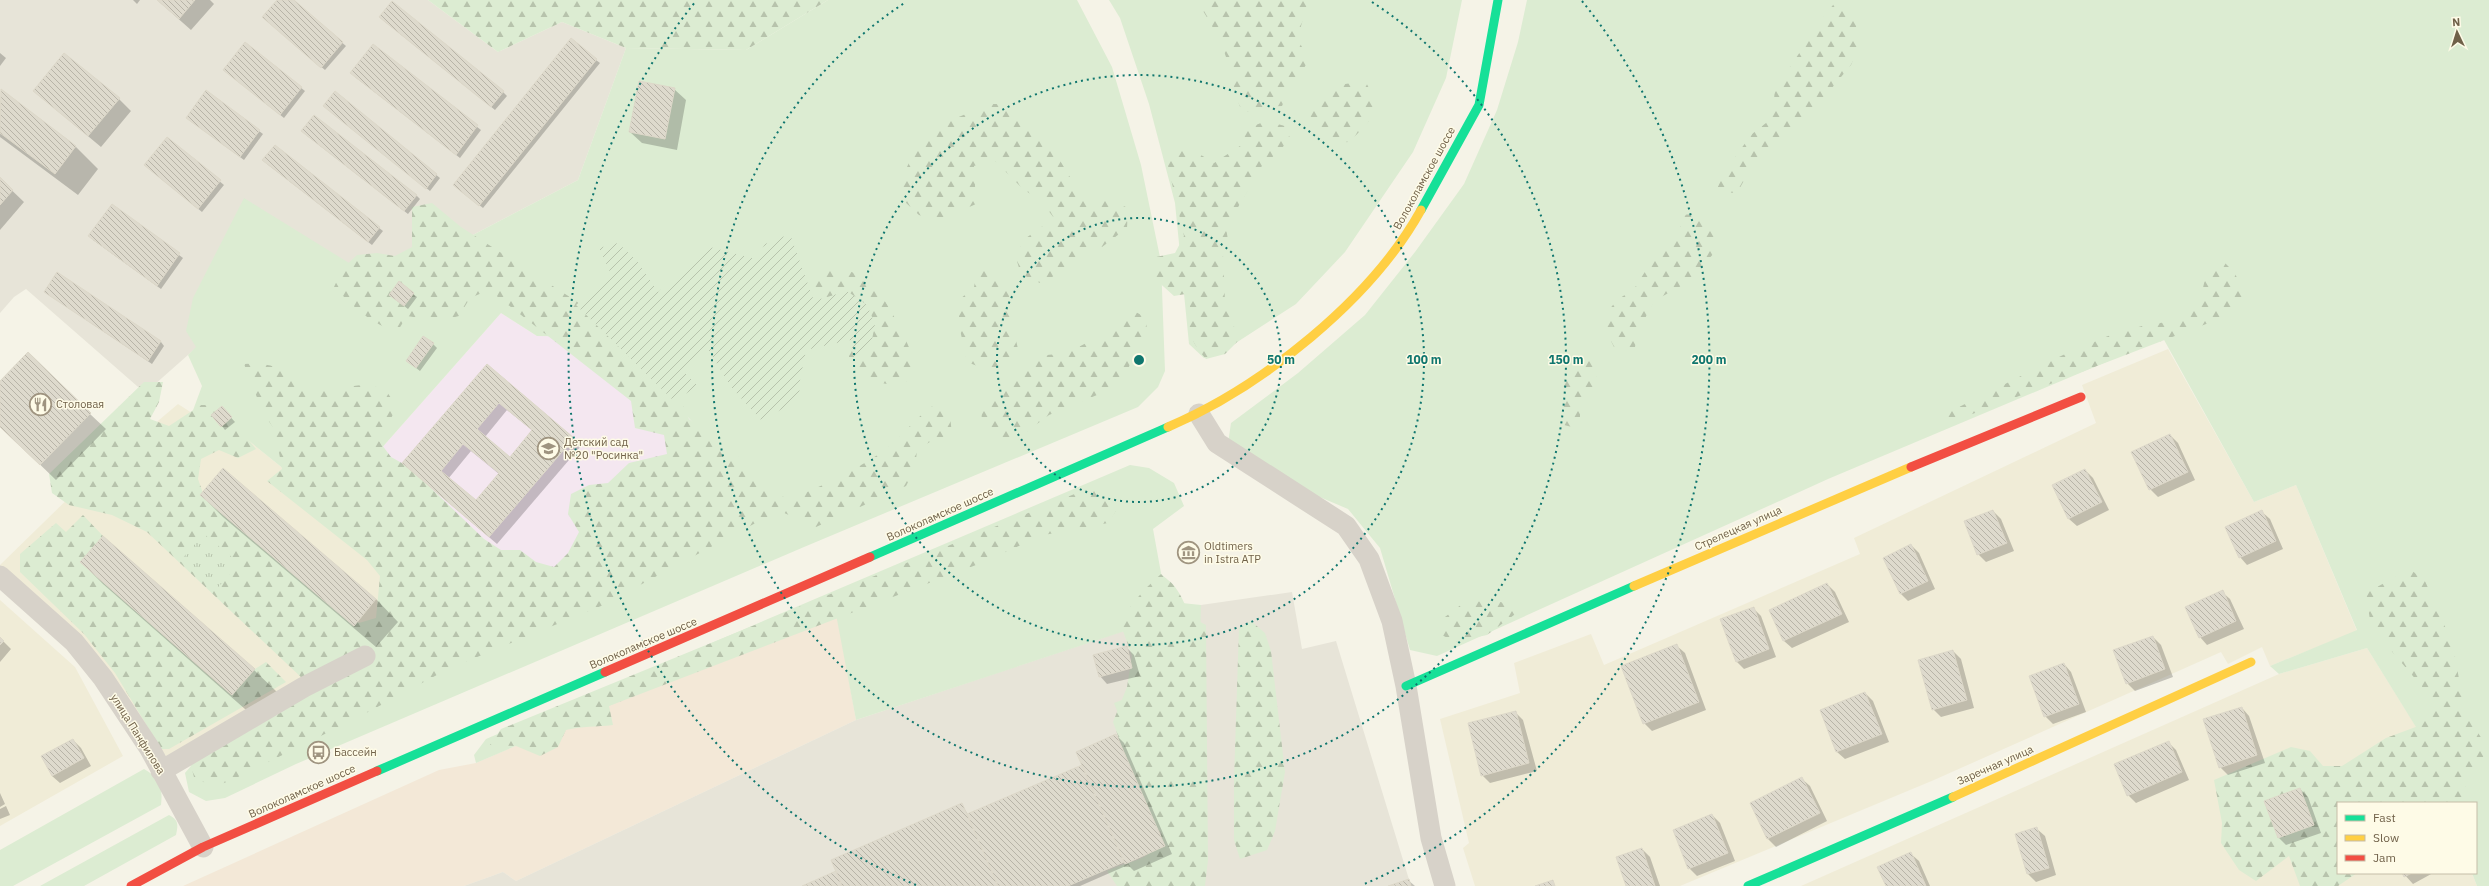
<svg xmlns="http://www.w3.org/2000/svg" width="2489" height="886" font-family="'IBM Plex Sans',sans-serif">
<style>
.residential{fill:#f0ecd7}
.commercial{fill:#f3e8d7}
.industrial{fill:#e7e4d8}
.education{fill:#f4e7f0}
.grass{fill:#dcecd2}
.forest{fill:url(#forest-firs)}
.park{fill:url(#park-tufts)}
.garden{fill:url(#garden-furrows)}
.shadow{fill:#0003;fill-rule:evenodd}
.building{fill:url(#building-back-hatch);stroke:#ddd8c9;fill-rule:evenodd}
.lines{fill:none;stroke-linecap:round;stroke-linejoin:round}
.street{stroke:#d7d2c9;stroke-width:21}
.fast{stroke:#16e098;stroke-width:9}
.slow{stroke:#ffcf43;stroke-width:9}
.jam{stroke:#f24e42;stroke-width:9}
.ring{fill:none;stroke:#0f766e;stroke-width:2;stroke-dasharray:2 4}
.labels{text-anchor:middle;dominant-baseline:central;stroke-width:3;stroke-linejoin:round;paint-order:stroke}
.street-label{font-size:11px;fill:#706149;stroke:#fefbe7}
.poi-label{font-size:11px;fill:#706149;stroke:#fefbe7;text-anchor:start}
.centre{fill:#0f766e;stroke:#fefbe7;stroke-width:2}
.ring-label{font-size:12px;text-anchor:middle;font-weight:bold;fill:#0f766e;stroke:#fefbe7;stroke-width:3;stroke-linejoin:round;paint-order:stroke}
</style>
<defs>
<pattern id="forest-firs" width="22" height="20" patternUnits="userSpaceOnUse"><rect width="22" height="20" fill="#dcecd2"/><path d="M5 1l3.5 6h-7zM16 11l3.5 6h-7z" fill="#b7c3ac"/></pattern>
<pattern id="park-tufts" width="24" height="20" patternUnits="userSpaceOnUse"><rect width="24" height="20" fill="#dcecd2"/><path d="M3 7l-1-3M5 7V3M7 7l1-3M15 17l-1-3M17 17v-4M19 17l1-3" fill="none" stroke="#b7c3ac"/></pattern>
<pattern id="garden-furrows" width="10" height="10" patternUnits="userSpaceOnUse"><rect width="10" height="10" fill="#dcecd2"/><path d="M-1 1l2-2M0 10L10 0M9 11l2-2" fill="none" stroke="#b7c3ac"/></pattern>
<pattern id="building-back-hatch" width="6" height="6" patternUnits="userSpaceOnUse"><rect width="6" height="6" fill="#dedacd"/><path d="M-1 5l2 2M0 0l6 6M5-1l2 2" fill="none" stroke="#b8b4a8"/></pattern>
</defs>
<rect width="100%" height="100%" fill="#f5f3e7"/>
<path class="residential" d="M2168 349 2254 502 2296 485 2357 631 2270 666 2262 647 2228 664 2221 652 1934 780 1680 886H1475L1463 848 1469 843 1440 719 1520 693 1514 663 1591 634 1604 665 1860 554 1854 538 2096 423 2082 385Z
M178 404 192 413 243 436 440 595 165 778 103 678 0 576V565L82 485Z
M0 600 75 667 123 756 0 826Z
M2367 648 2464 803H2338V873H2472L2477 886H1801L2279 674Z"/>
<path class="commercial" d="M836 608 856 720 516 881 503 872 464 886H183L439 770 476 763Z"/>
<path class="industrial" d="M0 0H428L498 52 562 22 626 48 578 180 467 238 197 347 145 393 26 289 14 297 0 313Z
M1292 592 1302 649 1336 641 1411 886H464L503 872 516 881 856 720 1201 605Z"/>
<path class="education" d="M501 313 537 336 607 337 674 401 762 502 604 602 520 639 500 634 341 494Z"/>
<path class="grass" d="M828 0H1077L1112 67 1141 165 1161 262 1165 371 1158 387 1138 407 804 547 296 764 225 798 206 801 189 792 185 773 196 760 500 634 520 639 604 602 762 502 674 401 607 337 537 336 501 313 341 494 440 595 243 436 192 413 202 386 188 355 196 347 186 331 193 298 244 198 362 271 467 238 578 180 626 48 746 50Z
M1109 0H1462L1446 78 1413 152 1345 252 1296 304 1225 350 1204 358 1189 344 1175 203 1149 104 1120 18Z
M1527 0H2489V886H2477L2472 873H2476V803H2463L2367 648 2279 674 2270 666 2357 630 2296 485 2254 502 2163 338 1828 479 1437 656 1410 650 1380 548 1348 509 1249 467 1227 450 1231 423 1298 373 1365 315 1415 252 1464 184 1497 110 1518 42Z
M1130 465 1149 468 1174 483 1184 506 1153 529 1165 595 1182 603 1201 605 1194 886 1172 848 1114 703 1130 697 1137 627 856 720 835 609 476 763 474 755 486 739Z
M144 769C160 778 163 787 161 805L13 886H0V850Z
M169 815C179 820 178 825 176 835L84 886H40Z"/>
<path class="forest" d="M428 0H828L746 50 626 48 562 22 498 52Z
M1196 0H1307C1308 14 1296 29 1300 43 1302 48 1307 54 1310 59L1289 90 1282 106 1262 107 1243 113C1233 93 1233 77 1226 57 1220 37 1207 17 1196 0Z
M1837 0 1854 10 1859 46 1851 65 1801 125 1755 161 1737 193 1716 192 1723 173 1752 134 1766 123 1773 109 1775 89 1825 15Z
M1365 81C1384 112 1371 120 1349 142L1329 143 1315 129 1308 110 1332 86Z
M989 104H1002L1018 115 1056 154 1076 187 1089 202 1108 199 1128 208 1127 228 1102 247 1083 250 1058 274 1040 283 1021 274 1015 255 1026 238 1054 218 1041 201 1023 189 993 159 974 166 976 204 938 221 919 215 904 201 900 182 915 150 927 135 954 119Z
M1266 121 1285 126 1290 138 1278 153 1263 164 1226 228 1228 240 1223 255 1225 302 1239 340 1225 354 1206 359C1184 334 1189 324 1191 293L1174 296 1154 278 1156 257 1175 253 1184 236 1166 157 1180 142 1214 163 1240 146 1248 128Z
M432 203 461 227 590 310 676 380 681 400 689 419 735 453 748 468 786 499C813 492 859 468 882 452 903 437 916 415 939 402L950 416 952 434 933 440 917 450 915 469 906 486 816 527 782 512 763 519 601 606 448 669 355 719 232 780 213 787 194 777 189 758 303 679 147 532 112 515 69 505 52 493 49 474 144 382H163L159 402 150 419 169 426 201 405H219L256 449 238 458 219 450 201 459 198 479 205 499 359 623 376 618 380 576 367 560 267 481 282 469 275 430 263 413 244 364C271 361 293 371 312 391L370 384 387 392 397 407 379 441 391 457 409 467 484 539 501 550H520L536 562 554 567 568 553 579 532 568 514 571 494 589 485 608 483 629 463 667 454 664 435 635 428 631 401 489 290 470 298 459 316 439 321 407 316 397 332C370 323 354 307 334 287L343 268 357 255 377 253 395 256 412 247V207Z
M1696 214 1715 234V252L1696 273 1681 286 1654 301 1638 332 1634 352 1614 347 1605 329 1604 316 1617 300 1634 289 1648 267 1680 229V215Z
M2221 259 2235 273 2246 301 2232 314 1949 423 1941 416 2063 355 2108 336 2142 326 2172 321 2200 300 2207 271Z
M835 266C845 270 857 273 866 279 884 290 911 348 917 368L905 383C879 386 870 382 850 365L844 316 818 313 810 289 817 271Z
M978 267 997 271 1009 287V310L1018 349 1006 365 985 369 967 362 959 325V300L974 287Z
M1130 309 1147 318 1146 337 1135 353 1121 385 1049 415 1017 439H997L982 423 981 404 990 395 1047 355 1067 353 1092 340 1112 336Z
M1583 357 1597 358 1596 384 1580 410V429L1560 424V390Z
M1094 486 1119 506 1108 523 1044 535 976 565 609 706 613 725C596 727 583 726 566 730L558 747 540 756 516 746 490 745 501 729Z
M83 515 103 536 80 562 231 695 255 669 266 662 286 682 169 749H161L115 673 84 634 20 572V554L56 523 66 532Z
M2410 569 2425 581 2453 645 2465 713 2484 742 2483 767 2465 776 2466 803H2338V873H2357L2338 886H2300L2289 856 2256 881 2239 870 2221 843 2222 823 2214 780 2291 747 2310 751 2323 766H2342L2386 738 2421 725 2431 708 2424 689 2371 627 2366 593Z
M1161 574C1165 578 1172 582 1175 587 1187 603 1185 615 1206 625L1208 860 1205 886H1117L1107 871C1132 859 1153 863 1161 833L1147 817 1113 722 1127 687 1132 656 1119 620 1144 590Z
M1466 601 1501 602 1518 612 1487 635 1455 642 1440 634 1441 620Z
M1251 621 1265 633 1271 651 1285 772 1275 831 1267 850 1240 859 1234 840V779L1239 628Z"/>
<path class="park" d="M204 534 239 563 215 591 180 561Z"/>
<path class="garden" d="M790 234 814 301 847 291 867 305 875 324 871 345 854 358 850 340 806 350 799 385 800 398 762 421 731 387 708 349 682 370 698 386 674 401 576 305 611 274 599 248 618 243 637 261 658 292 687 269 706 246 756 259 765 244Z"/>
<path class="shadow" d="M133 0H140L137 4Z
M157 0H210L214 4 191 30Z
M278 0H292L346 46 325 70 267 21Z
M384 21 503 92 507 96 495 110Z
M245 43 305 91 284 118 228 73Z
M373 45 481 130 460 158 355 77Z
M0 53 6 58 0 66Z
M596 60 600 63 483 208 458 188Z
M674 89 686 100 677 150 642 143 630 132Z
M1 91 75 146 98 169 78 195 0 137Z
M34 91 119 99 131 111 101 147Z
M206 92 263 134 244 160 191 121Z
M335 92 440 178 430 191 328 109Z
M306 135 416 195 420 199 408 214Z
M167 138 224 185 202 212 149 169Z
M275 146 383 231 372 245 267 164Z
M0 179 24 202 0 230Z
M112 205 183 258 161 289 93 240Z
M57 274 161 342 164 346 152 364 49 295Z
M413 294 417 297 408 309 390 295Z
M433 344 437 348 420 371 407 361Z
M487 365 581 446 497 544 412 471ZM507 410 533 431 510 458 485 437ZM471 451 499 474 476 502 448 479Z
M0 382 90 414 106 429 56 480 0 426Z
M225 411 235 422 225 430 222 426Z
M2170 435 2178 443 2195 480 2158 497 2150 489Z
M2085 470 2093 478 2109 510 2077 526 2069 519 2053 486Z
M201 495 376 599 398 622 376 647 223 517Z
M1993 511 2001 519 2014 551 1986 562 1978 554Z
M2262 512 2270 519 2283 549 2247 565 2240 557Z
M1911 545 1919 553 1935 589 1908 601 1900 593Z
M81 562 254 670 277 692 254 717 103 584Z
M1827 584 1835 592 1849 622 1792 648 1784 641Z
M2222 592 2230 599 2244 629 2207 645 2200 637Z
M1753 608 1761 616 1776 657 1744 669 1736 661Z
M2153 637 2161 645 2173 677 2135 691 2127 683Z
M0 638 11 649 0 662Z
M1677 646 1685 653 1706 710 1652 731 1644 723Z
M1126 647 1134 655 1140 676 1107 684 1100 676Z
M1953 651 1961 659 1974 708 1941 717 1933 709Z
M2064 664 2071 672 2086 712 2053 724 2045 716Z
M1865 693 1873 701 1889 742 1845 759 1837 752 1821 711Z
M2242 708 2249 716 2265 763 2228 775 2220 767Z
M1515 712 1523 720 1537 771 1490 783 1482 775Z
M1116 735 1124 743 1172 854 1134 871 1128 865 1080 886H804L837 872 962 804 968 815 1085 769Z
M73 740 81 748 91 766 60 783 52 776Z
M2168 742 2176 750 2189 780 2136 803 2128 795Z
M1802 779 1810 786 1827 821 1776 847 1768 839 1751 803Z
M2300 789 2308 797 2321 833 2286 845 2278 837Z
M0 793 5 804 0 807Z
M6 806 10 815 0 819V809Z
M1712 815 1720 823 1735 861 1697 876 1689 868Z
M2037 829 2045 836 2056 875 2036 882 2028 874Z
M1642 849 1650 857 1660 886H1627Z
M1911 854 1919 861 1930 886H1887Z
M2403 873H2433L2413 884Z
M1408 880 1415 886H1391Z"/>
<path class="building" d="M157 0H195L179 19Z
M277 0H294L343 42 321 68 262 17Z
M392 1 504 91 491 107 379 17Z
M571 38 597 59 479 206 453 185Z
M245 42 302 87 280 115 223 70Z
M373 44 478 125 456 155 350 73Z
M64 53 120 98 88 136 33 91Z
M639 81 675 88 665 139 629 132Z
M1 89 76 146 55 174 0 133Z
M206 90 260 130 240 157 186 118Z
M335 91 437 174 426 189 323 106Z
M314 115 417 195 404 211 301 131Z
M167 137 221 180 198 209 144 165Z
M275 145 380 227 368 242 262 160Z
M0 177 13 190 0 205Z
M112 204 180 253 157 286 88 236Z
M57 272 161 341 148 361 44 292Z
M399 281 414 293 404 306 389 295Z
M423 336 434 343 416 368 406 361Z
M28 352 91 413 40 465 0 427V381Z
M487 364 574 438 489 537 402 463ZM499 403 532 430 510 457 477 429ZM463 444 499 473 476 500 441 471Z
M222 406 232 417 221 427 211 415Z
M2170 434 2188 472 2149 490 2131 452Z
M223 468 376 599 354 626 200 495Z
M2085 469 2102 502 2068 519 2052 485Z
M1993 510 2007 543 1977 555 1964 521Z
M2262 510 2276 541 2239 558 2225 527Z
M103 536 255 669 232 695 80 562Z
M1911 544 1928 581 1900 594 1883 558Z
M1827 583 1842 614 1783 641 1769 610Z
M2223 590 2236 621 2199 638 2185 607Z
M1754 607 1769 649 1736 662 1720 619Z
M2153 636 2165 669 2126 684 2113 650Z
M0 637 4 641 0 645Z
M1677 644 1699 702 1643 724 1621 666Z
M1127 646 1132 668 1099 677 1093 655Z
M1953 650 1967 700 1932 710 1918 660Z
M2064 663 2079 704 2044 717 2029 676Z
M1865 692 1882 734 1836 752 1820 710Z
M2242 707 2257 755 2219 768 2203 719Z
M1516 711 1529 763 1481 776 1468 723Z
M1116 734 1165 846 1125 864 1076 752Z
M73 739 84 758 52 776 41 756Z
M2169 741 2182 772 2127 796 2114 764Z
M1082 765 1124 862 1068 886H998L967 814Z
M1802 777 1820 813 1767 839 1750 803Z
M2300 788 2314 825 2278 838 2264 801Z
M962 803 998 886H842L831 860Z
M1712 814 1728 853 1688 869 1673 830Z
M2037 827 2049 868 2027 874 2015 834Z
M1642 848 1655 886H1626L1616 857Z
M1911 852 1926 886H1886L1877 867Z
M836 871 842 886H802Z
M2402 873H2412L2404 877Z
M1409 879 1411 886H1388Z
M1553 880 1555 886H1535Z"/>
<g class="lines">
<path class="street" d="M1199 414 1217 443 1346 526 1369 559 1392 621 1406 686 1431 838 1445 886
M0 576 74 642 103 678 150 749 203 847
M161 771 304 687 365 656"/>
<path class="fast" d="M1421 210 1479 105 1498 0
M870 557 1168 427
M1406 686 1634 586
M377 771 605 672
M1748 886 1953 797"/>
<path class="slow" d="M1168 427C1262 387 1371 300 1421 210
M1634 586 1911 467
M1953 797 2251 662"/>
<path class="jam" d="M1911 467 2081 397
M605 672 870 557
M131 886 203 847 377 771"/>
</g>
<g class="ring">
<circle cx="1139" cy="360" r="142"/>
<circle cx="1139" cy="360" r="285"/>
<path d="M1372 2A427 427 0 1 1 906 2"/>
<path d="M916 885A570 570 0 0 1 696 1M1582 1A570 570 0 0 1 1362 885"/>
</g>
<defs>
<symbol id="restaurant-ring" viewBox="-11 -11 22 22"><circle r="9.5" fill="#fefbe7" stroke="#9f9480" stroke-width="1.5"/><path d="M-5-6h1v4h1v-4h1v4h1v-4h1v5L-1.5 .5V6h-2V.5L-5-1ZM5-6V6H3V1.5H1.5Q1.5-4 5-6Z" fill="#9f9480"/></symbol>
<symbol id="school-ring" viewBox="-11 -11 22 22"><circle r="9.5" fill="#fefbe7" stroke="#9f9480" stroke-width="1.5"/><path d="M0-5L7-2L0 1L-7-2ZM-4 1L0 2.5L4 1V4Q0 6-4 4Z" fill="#9f9480"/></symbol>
<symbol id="museum-ring" viewBox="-11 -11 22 22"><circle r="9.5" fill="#fefbe7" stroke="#9f9480" stroke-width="1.5"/><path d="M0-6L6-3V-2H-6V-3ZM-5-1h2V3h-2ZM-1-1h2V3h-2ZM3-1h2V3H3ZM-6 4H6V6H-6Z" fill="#9f9480"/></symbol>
<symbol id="bus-ring" viewBox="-11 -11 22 22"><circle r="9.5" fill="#fefbe7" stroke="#9f9480" stroke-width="1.5"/><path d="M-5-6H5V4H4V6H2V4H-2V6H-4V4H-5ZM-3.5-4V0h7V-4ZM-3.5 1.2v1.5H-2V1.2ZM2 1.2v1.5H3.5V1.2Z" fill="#9f9480"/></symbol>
</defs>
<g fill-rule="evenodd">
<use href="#restaurant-ring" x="28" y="392" width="25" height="25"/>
<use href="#school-ring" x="536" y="436" width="25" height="25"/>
<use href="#museum-ring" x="1176" y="540" width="25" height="25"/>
<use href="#bus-ring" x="306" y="740" width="25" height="25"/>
</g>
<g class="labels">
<g class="street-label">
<text transform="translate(1424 178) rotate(-61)">Волоколамское шоссе</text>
<text transform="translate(940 514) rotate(-24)">Волоколамское шоссе</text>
<text transform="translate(1738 528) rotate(-24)">Стрелецкая улица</text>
<text transform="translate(643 643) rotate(-23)">Волоколамское шоссе</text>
<text transform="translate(138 734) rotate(58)">улица Панфилова</text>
<text transform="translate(1995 765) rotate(-24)">Заречная улица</text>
<text transform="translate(302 791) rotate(-24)">Волоколамское шоссе</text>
</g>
<g class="poi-label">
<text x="56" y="404">Столовая</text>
<text x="564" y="442">Детский сад<tspan x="564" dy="13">№20 "Росинка"</tspan></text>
<text x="1204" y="546">Oldtimers<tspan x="1204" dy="13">in Istra ATP</tspan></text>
<text x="334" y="752">Бассейн</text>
</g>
</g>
<circle cx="1139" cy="360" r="6" class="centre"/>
<g class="ring-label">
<text x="1281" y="364">50 m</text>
<text x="1424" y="364">100 m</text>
<text x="1566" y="364">150 m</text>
<text x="1709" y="364">200 m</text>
</g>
<rect x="2337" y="802" width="140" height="72" fill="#fefbe7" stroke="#c5bda8"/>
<rect x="2345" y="815" width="20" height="6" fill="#16e098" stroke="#c5bda8"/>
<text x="2373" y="822" font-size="12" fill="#706149">Fast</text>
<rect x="2345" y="835" width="20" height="6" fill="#ffcf43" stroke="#c5bda8"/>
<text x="2373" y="842" font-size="12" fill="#706149">Slow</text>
<rect x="2345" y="855" width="20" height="6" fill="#f24e42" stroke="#c5bda8"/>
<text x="2373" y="862" font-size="12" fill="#706149">Jam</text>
<g transform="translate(2457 32) rotate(356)" stroke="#fefbe7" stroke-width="3" paint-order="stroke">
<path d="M0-3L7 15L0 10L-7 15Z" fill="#706149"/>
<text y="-6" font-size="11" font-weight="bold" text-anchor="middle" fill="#706149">N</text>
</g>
</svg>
